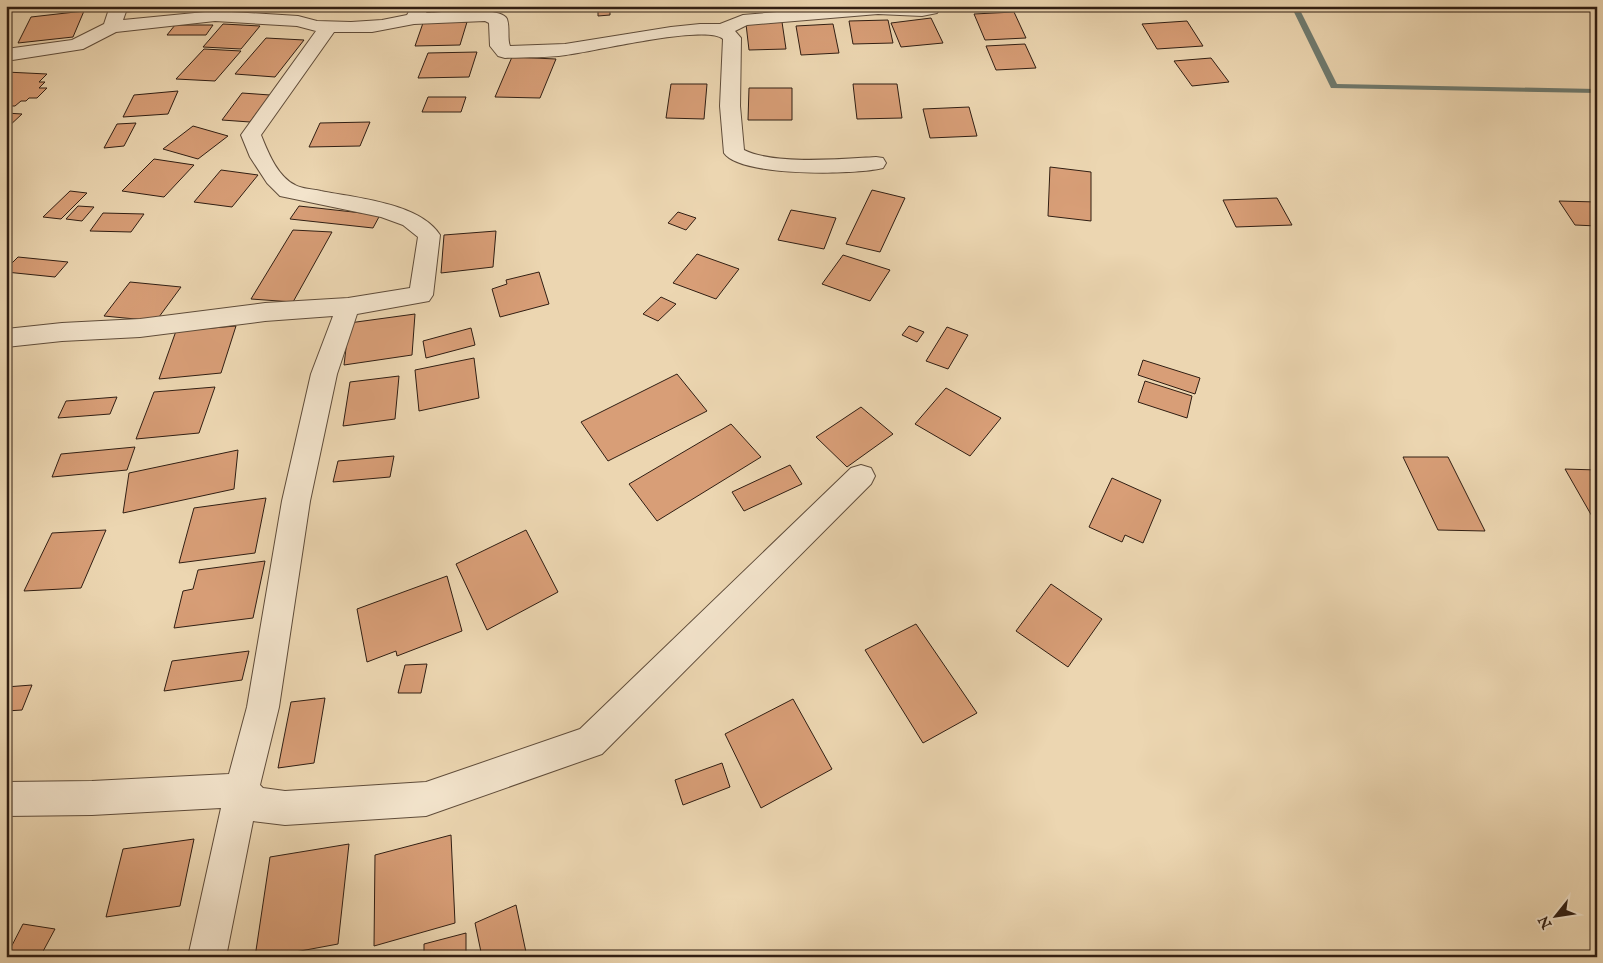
<svg xmlns="http://www.w3.org/2000/svg" width="1603" height="963" font-family="'IM FELL English',serif">
<style>
.lines{fill:none;stroke-linecap:round;stroke-linejoin:round}
.stream{fill:#6f7b70;fill-rule:evenodd}
.building{fill:#d89e77;stroke:#301e13}
.street-casing{stroke:#5f4c3a;stroke-width:2}
.street{fill:#f3e4cc;fill-rule:evenodd}
</style>
<rect width="100%" height="100%" fill="#ecd6b1"/>
<filter id="stains"><feTurbulence type="fractalNoise" baseFrequency=".004" numOctaves="4"/><feColorMatrix values="0 0 0 0 .2 0 0 0 0 .09 0 0 0 0 .02 0 0 0 .5 -.17"/></filter>
<radialGradient id="worn" r=".72"><stop offset=".6" stop-color="#630" stop-opacity="0"/><stop offset="1" stop-color="#630" stop-opacity=".3"/></radialGradient>
<g class="lines">
<path class="stream" d="M1291 6H1298L1337 84 1597 89V93L1331 88Z"/>
</g>
<path class="building" d="M128 6H146L142 11 124 12Z
M219 6H258L256 8 241 7 239 10 218 7Z
M430 6H466L464 11H428Z
M598 6H610V15L598 16Z
M84 11 73 37 18 43 31 17Z
M1014 12 1026 38 985 40 974 14Z
M931 18 943 43 901 47 891 23Z
M888 20 893 43 853 44 849 21Z
M1187 21 1203 46 1157 49 1142 24Z
M467 22 460 45 415 46 423 23Z
M782 22 786 49 749 50 746 24Z
M223 24 260 26 241 49 203 47Z
M833 24 839 53 801 55 796 26Z
M175 25H213L206 35H167Z
M266 38 304 40 275 77 235 74Z
M1025 44 1036 68 996 70 986 46Z
M204 49 241 51 215 81 176 79Z
M477 52 469 77 418 78 428 53Z
M512 57 556 59 540 98 495 97Z
M1211 58 1229 82 1192 86 1174 61Z
M6 72 47 74 39 82H45L39 88H47L37 98H29L26 101H21L15 106H6Z
M671 84H707L704 119 666 118Z
M853 84H897L902 118 857 119Z
M749 88H792V120H748Z
M178 91 168 114 123 117 134 95Z
M242 93 270 95 250 122 222 120Z
M428 97H466L461 112H422Z
M969 107 977 136 930 138 923 109Z
M6 113 22 114 7 128H6Z
M370 122 360 146 309 147 320 123Z
M136 123 124 146 104 148 117 124Z
M193 126 228 136 198 159 163 149Z
M154 159 194 165 164 197 122 191Z
M1050 167 1091 172V221L1048 216Z
M221 170 258 175 232 207 194 202Z
M872 190 905 198 880 252 846 244Z
M70 191 87 193 61 219 43 217Z
M1277 198 1292 225 1236 227 1223 200Z
M1559 201 1597 202V226L1575 225Z
M78 206 94 207 82 221 66 219Z
M299 206 380 215 373 228 290 219Z
M791 210 836 218 824 249 778 240Z
M678 212 696 218 686 230 668 223Z
M103 213 144 214 131 232 90 231Z
M293 230 332 232 293 302 251 299Z
M496 231 493 267 441 273 444 235Z
M697 254 739 269 716 299 673 283Z
M843 255 890 270 870 301 822 284Z
M18 257 68 262 55 277 6 272V269Z
M539 272 549 304 500 317 492 289 507 284 506 280Z
M130 282 181 287 156 321 104 316Z
M661 297 676 304 658 321 643 314Z
M415 314 412 355 344 365 349 323Z
M236 326 221 373 159 379 176 331Z
M909 326 924 332 917 342 902 335Z
M947 327 968 335 948 369 926 361Z
M471 328 475 345 426 358 423 341Z
M474 358 479 398 419 411 415 370Z
M1143 360 1200 378 1195 394 1138 375Z
M677 374 707 411 608 461 581 422Z
M399 376 395 419 343 426 350 382Z
M1145 381 1192 396 1187 418 1138 402Z
M215 387 199 433 136 439 154 392Z
M946 388 1001 418 970 456 915 424Z
M117 397 110 414 58 418 66 401Z
M861 407 893 434 847 467 816 437Z
M731 424 761 457 657 521 629 484Z
M135 447 127 470 52 477 61 454Z
M238 450 234 489 123 513 129 473Z
M394 456 390 477 333 482 338 461Z
M1403 457H1448L1485 531 1438 530Z
M790 465 802 484 744 511 732 492Z
M1565 469 1597 470V525Z
M1112 478 1161 500 1143 543 1125 535 1122 542 1089 527Z
M266 498 255 553 179 563 194 508Z
M106 530 81 588 24 591 52 533Z
M526 530 558 592 487 630 456 564Z
M265 561 253 618 174 628 183 591 193 589 198 570Z
M447 576 462 631 397 656 396 651 367 662 357 609Z
M1051 584 1102 619 1068 667 1016 631Z
M916 624 977 713 923 743 865 650Z
M249 651 242 680 164 691 172 661Z
M427 664 421 693H398L405 665Z
M32 685 22 710 6 711V687Z
M325 698 314 763 278 768 291 702Z
M793 699 832 769 761 808 725 734Z
M722 763 730 787 683 805 675 780Z
M451 835 455 923 374 946 375 855Z
M194 839 180 906 106 917 123 849Z
M349 844 338 944 268 957H255L270 857Z
M516 905 527 957H482L475 923Z
M23 924 55 929 40 957H6Z
M466 933V957H424V944Z"/>
<g class="lines">
<defs>
<path id="street" d="M110 6H128L123 20 215 11 298 16 317 21 351 22 382 20 407 15 412 6H430L426 13C440 13 500 5 507 19 510 28 507 39 510 46L565 44 671 27 700 24H720L743 15 847 6H942L937 13 922 16 878 14 747 25 735 31 741 38 740 106 744 150C774 165 842 159 876 157L883 158 886 163 883 168C856 175 740 177 724 153L720 106 723 39C706 24 593 52 566 55 546 58 525 57 505 58L498 56 490 46 489 23 485 21 414 24 372 32H334L261 135C268 152 277 176 295 185 302 189 313 189 321 191 356 198 420 203 440 235L433 295 429 301 357 314 337 374 310 501 279 707 260 785 263 788 285 791 426 782 580 729 851 468 861 465 871 468 875 476 871 484 602 754 426 816 285 825 253 821 226 957H188L221 808 92 815 6 816V782L92 781 229 774 247 707 282 501 311 374 333 316 265 321 140 337 62 341 6 347V329L62 323 140 319 265 303 348 298 410 288 418 237 403 225 381 217 280 196 267 183 250 157 241 135 316 31 297 26 215 21 116 32 83 49 6 61V49L72 40 104 24Z"/>
</defs>
<use href="#street" class="street-casing"/>
<use href="#street" class="street"/>
</g>
<rect width="1603" height="963" fill="none" stroke="#ecd6b1" stroke-width="25"/>
<rect x="8" y="8" width="1588" height="948" fill="none" stroke="#301e13" stroke-width="2.5"/>
<rect x="12" y="12" width="1578" height="938" fill="none" stroke="#301e13"/>
<g transform="translate(1556 916) rotate(240)" stroke="#f3e4cc" stroke-width="4" paint-order="stroke">
<path d="M0-4L9 19L0 12L-9 19Z" fill="#301e13"/>
<text y="-8" font-size="14" font-weight="bold" text-anchor="middle" fill="#301e13">N</text>
</g>
<rect width="100%" height="100%" filter="url(#stains)"/>
<rect width="100%" height="100%" fill="url(#worn)"/>
</svg>
